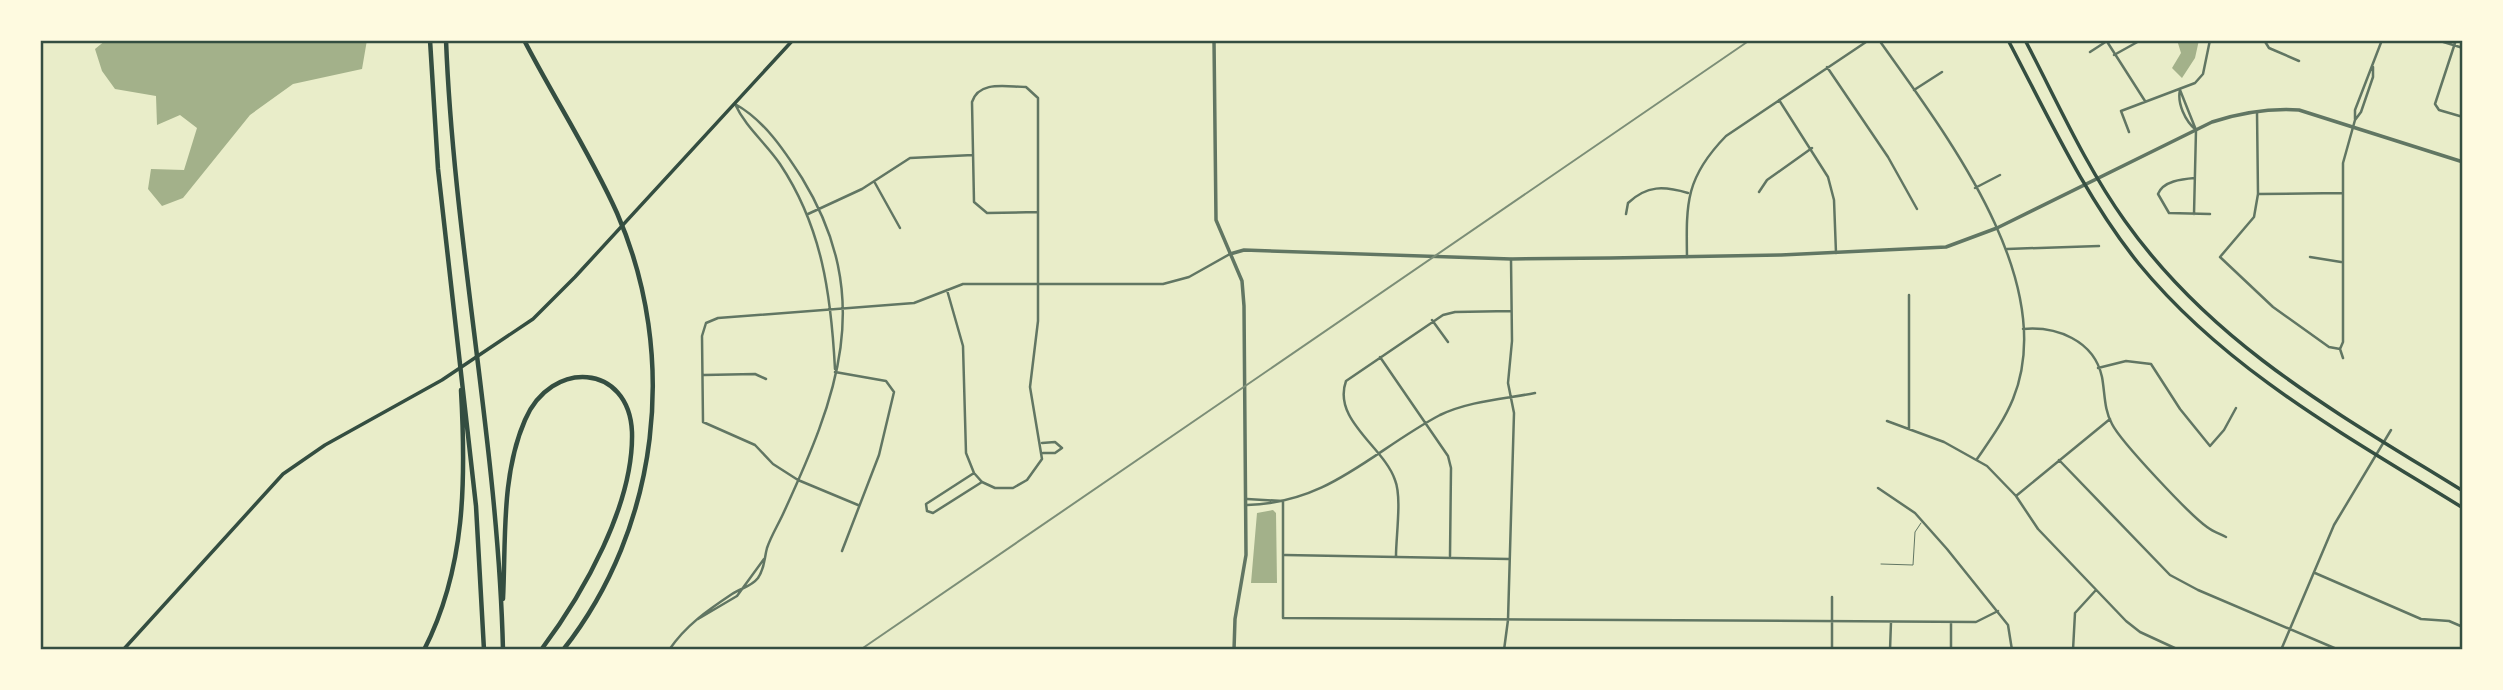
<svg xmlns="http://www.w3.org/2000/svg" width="2503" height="690" font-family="'Work Sans',sans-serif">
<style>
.water{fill:#a3b18a}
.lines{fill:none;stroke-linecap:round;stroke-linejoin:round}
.service{stroke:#617663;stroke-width:1}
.minor{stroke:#617663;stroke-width:2.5}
.tertiary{stroke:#617663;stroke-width:3.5}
.secondary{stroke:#344e41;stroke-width:3.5}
.primary{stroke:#344e41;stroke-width:3.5}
.motorway{stroke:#344e41;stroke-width:4.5}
.rail{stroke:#7c8e77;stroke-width:2}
.neatline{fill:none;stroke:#344e41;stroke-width:2.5}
</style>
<rect width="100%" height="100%" fill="#e9edc9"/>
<path class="water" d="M106 40H367L362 69 293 84 250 115 183 198 162 206 148 189 151 169 184 170 197 128 180 115 157 125 156 96 115 89 102 71 95 49Z
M2177 40H2199L2195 58 2182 78 2172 68 2181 53Z
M1273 510 1276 513 1277 583H1251L1257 513Z"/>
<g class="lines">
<path class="service" d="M1881 564 1913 565 1915 532 1921 523"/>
<path class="minor" d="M1879 40C1944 132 2061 281 2013 399 2004 421 1990 440 1977 459
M2106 40 2145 101
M2264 40 2269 48 2299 61
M2437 40 2463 48
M2456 40 2435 104 2439 110 2463 117
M2090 52 2107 41
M2114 55 2141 40
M1827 67 1888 157 1917 209
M1914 90 1942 72
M1779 100 1828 177 1834 200 1836 253
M735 104C746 128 766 143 780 164 822 227 831 294 835 369
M2257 112 2258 194 2254 217 2220 257 2273 307 2329 347 2340 349
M2355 119V110L2382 40
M2129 132 2121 111 2195 83 2203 74 2210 40
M2195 178C2182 179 2163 181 2158 194L2169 213 2210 214
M875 183 900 228
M1975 188 2000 175
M1759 192 1767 180 1812 148
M2258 194 2342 193
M808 214 862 189 910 158 973 155
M1626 214 1628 203C1647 185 1664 186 1688 193
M2194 214 2196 130 2180 90C2177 103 2185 121 2196 130
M2007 249 2099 246
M1687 257C1686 202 1686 177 1726 136L1869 40
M2310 257 2341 262
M947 290 963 346 966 453 974 473 982 482 995 488H1013L1027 480 1042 459 1030 387 1038 321V98L1026 87C1007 87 979 80 972 102L974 202 987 213 1037 212
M1432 320 1448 342
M2023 329C2056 326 2094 340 2102 377 2105 393 2104 410 2112 424 2121 442 2190 515 2207 527 2212 531 2220 534 2226 537
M2340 349 2343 342V163L2355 120 2361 112 2373 77V67
M2340 349 2343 358
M1380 357 1448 456 1451 468 1450 556
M2098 368 2126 361 2151 364 2180 409 2210 446 2224 430 2236 408
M835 372 886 381 894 392 879 455 842 551
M704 375 755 374 766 379
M1887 421 1944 442 1987 466 2016 496 2038 529 2126 621 2140 632 2179 650
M1909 429V295
M1042 443 1055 442 1062 448 1055 453H1043
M2059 460 2170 575 2198 590 2339 650
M974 473 926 504 927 511 933 513 982 482
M1878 488 1915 513 1947 549 2008 625 2012 650
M2016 496 2110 419
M1247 499 1283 501
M1283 501V618L1976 622 1998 611
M858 505 798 480 773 464 755 445 703 422 702 336 706 323 718 318 914 303 963 284H1163L1189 277 1230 254
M1247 505C1330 503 1372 451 1440 415 1469 401 1504 399 1535 393
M1285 555 1509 559
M1396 556C1396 536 1402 497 1395 480 1384 447 1332 420 1346 381L1443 315 1455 312 1511 311
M2315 573 2421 619 2449 621 2463 627
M698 619 737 596 764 559
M669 650C686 625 708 610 732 594 741 588 751 587 758 578 765 568 764 559 767 548 771 536 778 525 783 514 837 397 876 299 802 178 784 150 764 120 735 104
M1504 650 1508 620 1514 413 1508 383 1512 341 1511 259
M1832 650V597
M1890 650 1891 622
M1951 650V622
M2073 650 2075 613 2096 590
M2281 650 2334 525 2391 430"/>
<path class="tertiary" d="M1214 40 1216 220 1242 281 1244 306 1246 555 1235 619 1234 650
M1230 254 1244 250 1511 259 1610 258 1781 255 1946 247 1997 228 2212 122C2240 113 2269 108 2299 110L2463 162"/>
<path class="secondary" d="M2008 40C2048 116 2085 197 2139 264 2227 371 2347 436 2463 508
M2025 40C2057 101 2085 165 2125 221 2213 345 2337 413 2463 491"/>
<path class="primary" d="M123 650 283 474 325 445 442 380 533 319 575 277 793 40"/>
<path class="motorway" d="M430 40 438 169 476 506 484 650
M446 40C454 244 498 445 503 650
M524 40C554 98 590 153 617 213 679 355 660 527 563 650
M503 599C506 540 501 475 525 420 551 359 629 363 632 432 634 505 583 594 541 650
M424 650C466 568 466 479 461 390"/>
<path class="rail" d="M860 650 1750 40"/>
</g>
<rect width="2503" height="690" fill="none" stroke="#fefae0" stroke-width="84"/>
<rect x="42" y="42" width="2419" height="606" class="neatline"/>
</svg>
